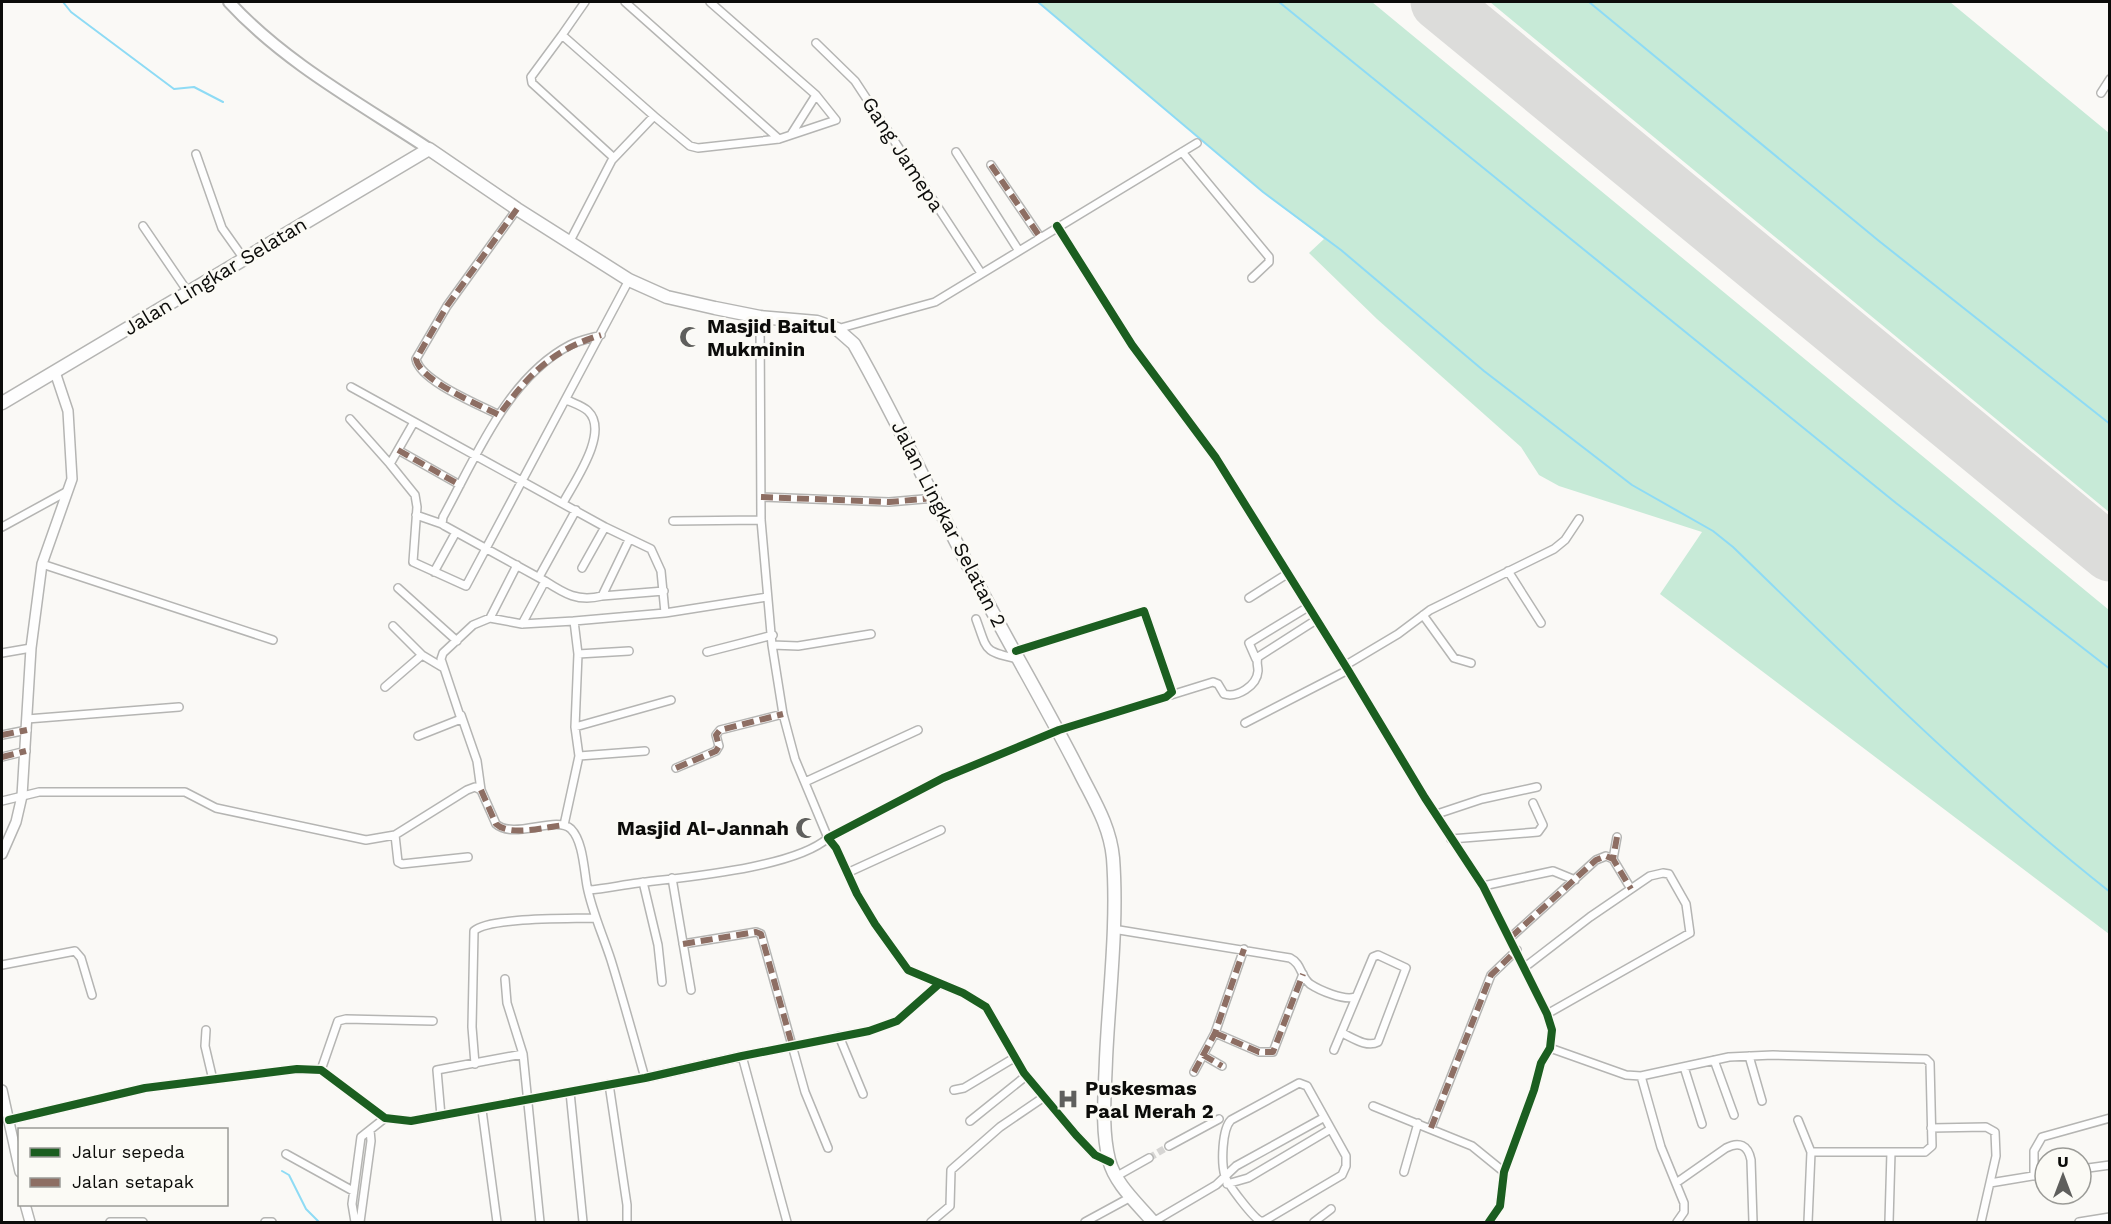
<svg xmlns="http://www.w3.org/2000/svg" width="2111" height="1224" font-family="'Work Sans',sans-serif">
<style>
.green{fill:#c7ead7}
.lines{fill:none;stroke-linecap:round;stroke-linejoin:round}
.stream{stroke:#8edbf5;stroke-width:2}
.runway{stroke:#dcdcda;stroke-width:57}
.street-tunnel{stroke:#d6d5d3;stroke-width:7;stroke-dasharray:7 3.5;stroke-linecap:butt}
.street-casing{stroke:#b5b5b3;stroke-width:10}
.secondary-casing{stroke:#b5b5b3;stroke-width:12}
.primary-casing{stroke:#b5b5b3;stroke-width:14}
.highway-casing{stroke:#b5b5b3;stroke-width:15}
.street{stroke:#fefefe;stroke-width:7}
.secondary{stroke:#fefefe;stroke-width:9}
.primary{stroke:#fefefe;stroke-width:10}
.highway{stroke:#fefefe;stroke-width:12}
.quiet{stroke:#8d6e63;stroke-width:6;stroke-dasharray:12 6;stroke-linecap:butt}
.cycleway-casing{stroke:#fbfaf5;stroke-width:11}
.cycleway{stroke:#1b5e20;stroke-width:8}
.labels{text-anchor:middle;dominant-baseline:central;stroke-width:6;stroke-linejoin:round;paint-order:stroke}
.street-label{font-size:20px;fill:#0c0c0a;stroke:#fbfaf5}
.poi-label{font-size:20px;font-weight:bold;fill:#0c0c0a;stroke:#fbfaf5;text-anchor:start}
</style>
<rect width="100%" height="100%" fill="#faf9f6"/>
<path class="green" d="M1038 2H1372L2109 610V934L1660 594 1702 532 1559 486 1539 475 1521 447 1377 319 1309 253 1324 239 1263 192Z
M1490 2H1950L2109 133V512Z"/>
<g class="lines">
<path class="stream" d="M63 2 71 12 174 89 194 87 223 102
M1038 2 1263 192 1341 250 1484 371 1632 485 1713 531 1733 547C1855 665 1976 786 2110 892
M1279 2 1896 503 2110 669
M1589 2 1879 241 2110 424
M282 1171 289 1175 306 1209 319 1222"/>
<path class="runway" d="M1439 2 2110 553"/>
<path class="street-tunnel" d="M1149 1158 1169 1146"/>
<defs>
<path id="street" d="M585 2 562 35 654 116
M625 2 779 139
M562 35 531 77 532 83 614 158
M816 43 855 81 981 273
M2101 93 2110 79
M792 133 816 95
M956 152 1019 251
M1182 152 1269 257V262L1252 278
M196 154 222 228 244 259
M991 165 1040 237
M143 226 188 292
M1057 226 1132 345 1216 458 1348 670 1425 798 1483 886 1547 1014 1552 1030 1550 1048 1541 1063 1534 1090 1504 1172 1500 1206 1489 1222
M569 243 612 160 654 116 690 146 698 148 779 139 836 120 816 95 710 2
M837 329 935 302 1197 143
M351 387 605 527 651 549 661 571 665 613
M499 415C480 405 420 381 416 359L447 306 517 209
M350 419 390 464
M414 422 390 464 415 495 417 507 413 562 466 586 629 280
M398 450 460 485
M761 497 889 502 935 498
M563 503C574 482 610 432 588 411 583 406 573 403 567 400
M416 515 442 524
M673 521 761 520
M2 527 66 492
M42 564 273 640
M582 568 605 527
M1508 571 1541 623
M434 572 456 532
M539 577 576 510
M545 581 445 526 442 524 443 517C476 457 507 378 570 345 580 340 591 338 601 335
M398 588 457 641
M602 596 664 591
M1249 598 1287 574
M1423 615 1454 658 1471 663
M490 618 517 565
M976 619C988 652 983 651 1018 659
M522 624 545 581C565 594 578 602 602 596L629 540
M393 626 422 655 442 667
M772 645 798 646 871 634
M1016 651 1144 611 1172 692 1166 697 1059 730 943 778 828 838 836 848 857 894 875 924 908 970 963 993 986 1007 1024 1073 1076 1135 1095 1155 1110 1162
M707 652 773 635
M2 653 31 648
M578 654 629 651
M1256 659 1249 643 1308 607
M1346 665 1398 634 1430 610 1554 549 1565 540 1579 519
M385 687 422 655
M1171 695 1213 682 1218 684 1224 694C1237 698 1257 686 1258 671 1258 665 1256 663 1258 657L1316 620
M461 715 477 761 481 790 496 824C514 840 556 815 571 829 583 841 584 870 587 886 592 912 603 935 611 960 623 999 634 1039 645 1078
M27 719 179 707
M1245 723 1348 670
M575 727 671 700
M2 735 27 730
M418 736 461 719 441 659 443 653 473 625 490 618 522 624 574 621 665 613 767 597
M579 756 645 751
M2 757 26 751
M676 768 716 751 719 746 716 735 720 730 783 714
M805 782 918 730
M2 801 39 792H185L216 808 366 840 395 835 467 790 475 787 481 790
M1437 814 1482 799 1537 787
M564 825 579 756 575 727 578 654 574 621
M395 835 398 862 402 864 468 857
M1617 837 1613 859 1631 889
M1451 839 1538 832 1543 825 1533 803
M847 873 941 830
M672 878 691 990
M643 882 658 945 662 982
M1483 886 1553 871 1575 880
M588 890C605 889 621 885 638 883 685 877 794 868 828 838L795 759 783 714 772 645 761 520 760 317
M1113 929 1290 958C1302 964 1300 976 1310 984 1319 990 1344 1001 1355 997
M1511 937 1596 860 1606 856 1613 859
M683 944 756 932 761 934 805 1092 828 1148
M2 965 75 951 81 958 92 995
M1525 967 1590 917 1650 876 1663 873 1669 874 1686 904 1690 933 1547 1014
M505 979 507 1003 523 1054 540 1222
M206 1030 205 1046 213 1080
M1215 1033 1259 1052H1273L1303 974
M839 1036 863 1094
M1550 1048 1626 1075 1641 1076 1729 1057 1773 1055 1926 1059 1930 1063 1932 1146 1925 1152H1811L1808 1222
M1334 1050 1373 957 1378 955 1406 968 1378 1042C1367 1048 1353 1038 1342 1033
M1203 1055 1222 1066
M742 1056 787 1222
M1749 1056 1762 1101
M1714 1060 1734 1115
M475 1064 472 1027 474 931C489 917 571 919 594 918
M1684 1067 1702 1124
M321 1070 338 1021 346 1019 433 1021
M1194 1072 1215 1033 1244 949
M1641 1076 1661 1147 1684 1203V1212L1677 1222
M1299 1083 1307 1086 1346 1156V1166L1342 1175 1264 1221H1260C1252 1216 1228 1185 1225 1176 1221 1163 1222 1129 1231 1120Z
M609 1084 627 1205V1222
M954 1090 964 1088 1014 1058
M570 1092 583 1222
M1373 1106 1472 1146 1504 1172
M482 1110 497 1222
M441 1116 437 1070 523 1054
M9 1120 145 1088 297 1069 321 1070 385 1118 411 1121 645 1078 742 1056 869 1031 897 1021 939 984
M1798 1120 1811 1152
M970 1121 1026 1076
M1431 1128 1491 975 1517 950
M1931 1128 1986 1127 1995 1132 1996 1156 1981 1222
M1169 1146 1219 1119
M286 1154 353 1191
M2081 1169 2110 1165
M1404 1172 1418 1123
M1117 1176 1149 1158
M2034 1176V1151L2042 1137 2110 1118
M1676 1183 1726 1148C1739 1141 1748 1145 1751 1160L1753 1222
M1990 1183 2045 1174
M1227 1184 1248 1178 1329 1130
M110 1222H143
M265 1222H272
M355 1222 352 1204 361 1137 385 1118
M360 1222 371 1141 370 1130
M931 1222 950 1206 951 1170 1000 1127 1044 1097
M1085 1222 1131 1197
M1153 1222 1216 1185 1236 1166 1323 1118
M1314 1222 1331 1209
M1889 1222 1891 1152
M2079 1222 2110 1217"/>
<path id="secondary" d="M2 854 16 822 22 796 31 648 42 564 72 479 68 411 55 372
M2 1090 20 1172
M25 1204 30 1222"/>
<path id="primary" d="M229 2C285 63 361 104 429 149"/>
<path id="highway" d="M2 403 429 149 517 209 629 280 667 297 715 308 760 317 817 322 837 329 854 344C900 425 938 510 982 592 1014 653 1049 712 1080 773 1094 801 1110 826 1113 858 1118 924 1109 993 1106 1059 1105 1092 1101 1128 1109 1160 1115 1184 1138 1204 1153 1222"/>
</defs>
<use href="#street" class="street-casing"/>
<use href="#secondary" class="secondary-casing"/>
<use href="#primary" class="primary-casing"/>
<use href="#highway" class="highway-casing"/>
<use href="#street" class="street"/>
<use href="#secondary" class="secondary"/>
<use href="#primary" class="primary"/>
<use href="#highway" class="highway"/>
<path class="quiet" d="M991 165 1040 237
M517 209 447 306 416 359C420 381 480 405 499 415 529 374 552 350 601 335
M398 450 460 485
M761 497 889 502 935 498
M2 735 27 730
M2 757 26 751
M676 768 716 751 719 746 716 735 720 730 783 714
M481 790 496 824C510 837 546 827 564 825
M1617 837 1613 859 1631 889
M1511 937 1596 860 1606 856 1613 859
M683 944 756 932 761 934 792 1045
M1215 1033 1259 1052H1273L1303 974
M1203 1055 1222 1066
M1194 1072 1215 1033 1244 949
M1431 1128 1491 975 1517 950"/>
<defs>
<path id="cycleway" d="M1057 226 1132 345 1216 458 1348 670 1425 798 1483 886 1547 1014 1552 1030 1550 1048 1541 1063 1534 1090 1504 1172 1500 1206 1489 1222
M1016 651 1144 611 1172 692 1166 697 1059 730 943 778 828 838 836 848 857 894 875 924 908 970 963 993 986 1007 1024 1073 1076 1135 1095 1155 1110 1162
M9 1120 145 1088 297 1069 321 1070 385 1118 411 1121 645 1078 742 1056 869 1031 897 1021 939 984"/>
</defs>
<use href="#cycleway" class="cycleway-casing"/>
<use href="#cycleway" class="cycleway"/>
</g>
<defs>
<symbol id="mosque-bare" viewBox="-9 -9 18 18"><path d="M3.5-4.9A6 6 0 1 0 3.5 4.9A5 5 0 1 1 3.5-4.9Z" fill="#5f5f5d" stroke="#fbfaf5" stroke-width="2.5" paint-order="stroke"/></symbol>
<symbol id="hospital-bare" viewBox="-9 -9 18 18"><path d="M-5-5h3v3.5h4V-5h3V5h-3V1.5h-4V5h-3Z" fill="#5f5f5d" stroke="#fbfaf5" stroke-width="2.5" paint-order="stroke"/></symbol>
</defs>
<g fill-rule="evenodd">
<use href="#mosque-bare" x="675" y="322" width="30" height="30"/>
<use href="#mosque-bare" x="791" y="813" width="30" height="30"/>
<use href="#hospital-bare" x="1053" y="1084" width="30" height="30"/>
</g>
<g class="labels">
<g class="street-label">
<text transform="translate(903 154) rotate(57)">Gang Jamepa</text>
<text transform="translate(215 276) rotate(-31)">Jalan Lingkar Selatan</text>
<text transform="translate(949 524) rotate(63)">Jalan Lingkar Selatan 2</text>
</g>
<g class="poi-label">
<text x="707" y="326">Masjid Baitul<tspan x="707" dy="23">Mukminin</tspan></text>
<text x="789" y="828" text-anchor="end">Masjid Al-Jannah</text>
<text x="1085" y="1088">Puskesmas<tspan x="1085" dy="23">Paal Merah 2</tspan></text>
</g>
</g>
<rect width="2111" height="1224" fill="none" stroke="#0c0c0a" stroke-width="6"/>
<rect x="18" y="1128" width="210" height="78" fill="#fbfaf5" stroke="#9b9b97" stroke-width="1.5"/>
<rect x="30" y="1148" width="30" height="9" fill="#1b5e20" stroke="#9b9b97" stroke-width="1.5"/>
<text x="72" y="1158" font-size="18" fill="#0c0c0a">Jalur sepeda</text>
<rect x="30" y="1178" width="30" height="9" fill="#8d6e63" stroke="#9b9b97" stroke-width="1.5"/>
<text x="72" y="1188" font-size="18" fill="#0c0c0a">Jalan setapak</text>
<g transform="translate(2063 1176)"><circle r="28" fill="#fbfaf5" stroke="#9b9b97" stroke-width="1.5"/>
<path d="M0-4.5L10 22L0 15L-10 22Z" fill="#5f5f5d"/>
<text y="-9" font-size="16" font-weight="bold" text-anchor="middle" fill="#0c0c0a">U</text>
</g>
</svg>
